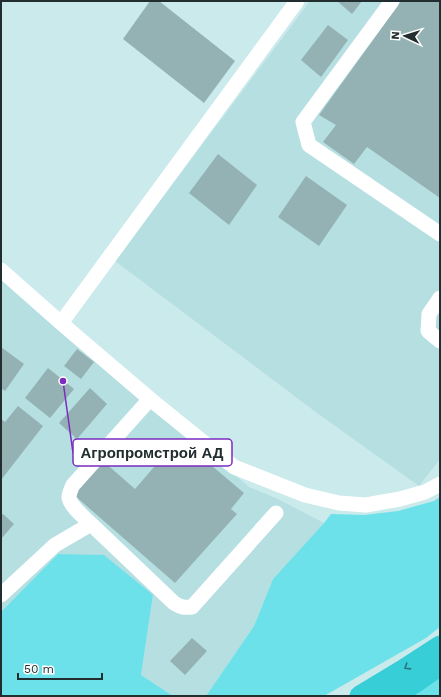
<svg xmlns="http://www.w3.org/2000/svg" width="441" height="697" font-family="'Work Sans',sans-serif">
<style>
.built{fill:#b6dfe2}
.green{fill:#6de1e9}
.building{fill:#94b2b4}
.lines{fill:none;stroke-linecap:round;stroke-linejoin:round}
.minor{stroke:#fff;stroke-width:15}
.highway{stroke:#38ced8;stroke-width:21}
.oneway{stroke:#2b757a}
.leader{fill:none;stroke:#7b2cbf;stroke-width:1.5}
.callout-dot{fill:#7b2cbf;stroke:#fff;stroke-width:1.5}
.callout{fill:#fff;stroke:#7b2cbf;stroke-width:1.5}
.callout-label{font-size:15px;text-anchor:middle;font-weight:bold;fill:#212d2e}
</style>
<rect width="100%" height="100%" fill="#cbeaec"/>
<path class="built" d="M310 1H440V459L419 486 317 413 115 261Z
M1 275 249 487 278 499 324 523 273 579 254 626 206 696H173L141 675 153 595 58 554 1 612Z"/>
<path class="green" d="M440 497V627L426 638 324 696H206L254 626 273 579 324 523 331 514 364 515 398 511 434 501Z
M58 554 104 555 153 595 141 675 173 696H1V612Z
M440 677V696H407Z"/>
<path class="building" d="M150 1H159L235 61 204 103 123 39Z
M337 1H362L352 14Z
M401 1H440V198L367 147 354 164 323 142 336 125 319 115Z
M328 25 348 40 321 77 301 60Z
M218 154 257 185 229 225 189 193Z
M306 176 347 205 319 246 278 217Z
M1 347 24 364 5 391 1 388Z
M77 349 94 362 81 379 64 366Z
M48 368 74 389 50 418 25 398Z
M90 388 107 404 77 439 59 423Z
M18 406 43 426 1 480V419L5 422Z
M179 438 244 493 231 509 237 514 175 583 74 495 103 461 135 489Z
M3 514 14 524 1 539V516Z
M192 638 207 651 185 675 170 661Z"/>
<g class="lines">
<path class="minor" d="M392 1 303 122 309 145 440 234
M1 270 61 323 150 399 234 467 305 495 339 503 366 505 400 499 425 492 440 484
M440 298 429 314 428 331 440 341
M61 323 297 1
M91 524C85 518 71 507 69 498 69 493 71 489 73 485L150 399
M1 595 55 545 91 524 174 603C180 607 184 608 192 607L276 513"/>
<path class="highway" d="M360 696 403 670 440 646
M393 696 416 682 440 665"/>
</g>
<defs><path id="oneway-chevron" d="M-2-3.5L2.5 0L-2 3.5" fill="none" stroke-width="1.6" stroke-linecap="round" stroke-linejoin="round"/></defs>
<use class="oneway" href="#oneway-chevron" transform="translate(407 667) rotate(148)"/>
<path class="leader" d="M63 381L73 453"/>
<circle class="callout-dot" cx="63" cy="381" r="4"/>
<rect class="callout" x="73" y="439" width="159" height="27" rx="4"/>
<g class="callout-label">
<text x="152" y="458">Агропромстрой АД</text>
</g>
<rect width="441" height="697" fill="none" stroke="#212d2e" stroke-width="4"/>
<g transform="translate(405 36) rotate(274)" stroke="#ffffff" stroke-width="3" paint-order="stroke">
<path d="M0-3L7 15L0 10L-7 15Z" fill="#212d2e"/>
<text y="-6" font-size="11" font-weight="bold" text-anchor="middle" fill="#212d2e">N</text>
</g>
<path d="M18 673v6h84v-6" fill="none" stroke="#212d2e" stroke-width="2"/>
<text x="24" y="673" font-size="12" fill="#212d2e" stroke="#ffffff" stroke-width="3" paint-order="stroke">50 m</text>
</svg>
